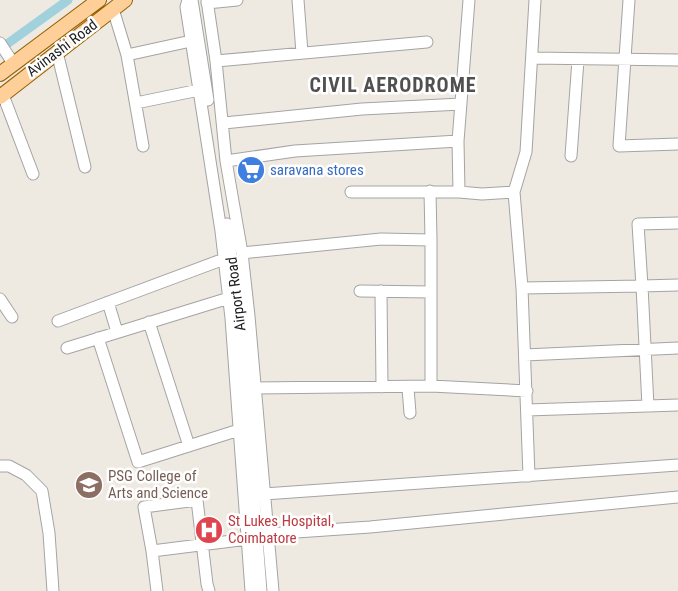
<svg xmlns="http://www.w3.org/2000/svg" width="678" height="591" font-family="'Roboto Condensed',sans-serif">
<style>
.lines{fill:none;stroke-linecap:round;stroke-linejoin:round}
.canal{stroke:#a1d1dd;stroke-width:9}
.minor-casing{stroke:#a4a4a4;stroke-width:13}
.major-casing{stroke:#956000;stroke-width:16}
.minor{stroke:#fff;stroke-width:11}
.major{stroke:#fecf98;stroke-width:14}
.labels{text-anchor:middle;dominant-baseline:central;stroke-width:5;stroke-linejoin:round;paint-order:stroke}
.street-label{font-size:15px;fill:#1d1d1d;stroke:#fff}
.shop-label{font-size:15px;fill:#366cbe;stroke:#fff;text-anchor:start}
.education-label{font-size:15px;fill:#785e54;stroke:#fff;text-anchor:start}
.health-label{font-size:15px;fill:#be3a42;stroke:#fff;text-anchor:start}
.district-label{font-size:20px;font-weight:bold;letter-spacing:1px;fill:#505050;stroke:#fff}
</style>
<rect width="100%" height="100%" fill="#eeeae2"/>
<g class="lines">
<path class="canal" d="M0 49 68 0"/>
<defs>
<path id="minor" d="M188 0 186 7 221 231 231 318 251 591
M192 0 208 100
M207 0 216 61 226 161 242 253 249 316 273 591
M298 0 302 53
M629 0 619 146 678 144
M207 3 237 0
M113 9 127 55 143 146
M0 43 13 63
M57 52 85 167
M127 55 191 41
M532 58 678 60
M216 61 427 42
M3 95 33 174
M136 103 199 90
M224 123 362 109 461 104
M458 141 469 0
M571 156 578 60
M226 161 295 151 458 141 459 192 482 194 514 192 522 288 529 476
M430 191 431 240
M351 192H459
M514 192 526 152 535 0
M227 224 242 344 261 591
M242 253 381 239 431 240V386L527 391
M522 288 642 286 638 224 678 223
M360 291 431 292
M381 291 382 387
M0 299 12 317
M108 302 117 332
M58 321 224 259
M149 322 189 446
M98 338 138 462 239 430
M67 348 229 298
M525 355 678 348
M255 388 431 386
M408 388 410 413
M648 406 678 405
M527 410 648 406 642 286 678 285
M0 466H9L26 475 42 491 49 533 53 591
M264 494 678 465
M267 534 370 527 678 497
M152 551 157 591
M209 591 207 584 197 500 144 507 152 551 248 539"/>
<path id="major" d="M0 74 99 0
M0 97 125 0"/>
</defs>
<use href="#minor" class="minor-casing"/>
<use href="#major" class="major-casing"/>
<use href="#minor" class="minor"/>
<use href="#major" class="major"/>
</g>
<defs>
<symbol id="supermarket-disc" viewBox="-11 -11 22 22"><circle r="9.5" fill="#3f7fe0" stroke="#fff"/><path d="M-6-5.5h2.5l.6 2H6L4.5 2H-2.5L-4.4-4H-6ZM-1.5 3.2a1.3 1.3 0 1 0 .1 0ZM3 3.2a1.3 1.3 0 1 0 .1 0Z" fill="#fff"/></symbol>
<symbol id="university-disc" viewBox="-11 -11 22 22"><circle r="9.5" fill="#8d6e63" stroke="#fff"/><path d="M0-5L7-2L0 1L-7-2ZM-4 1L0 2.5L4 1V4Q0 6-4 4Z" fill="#fff"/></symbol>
<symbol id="hospital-disc" viewBox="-11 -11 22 22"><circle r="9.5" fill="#e0444e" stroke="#fff"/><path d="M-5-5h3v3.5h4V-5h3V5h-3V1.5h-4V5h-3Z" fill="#fff"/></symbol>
</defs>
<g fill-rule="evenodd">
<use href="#supermarket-disc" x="235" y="154" width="32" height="32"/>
<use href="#university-disc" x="73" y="469" width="32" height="32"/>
<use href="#hospital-disc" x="193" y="514" width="32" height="32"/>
</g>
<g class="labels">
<g class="street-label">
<text transform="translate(62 48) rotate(-37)">Avinashi Road</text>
<text transform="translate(236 294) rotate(-97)">Airport Road</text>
</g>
<g class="shop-label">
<text x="270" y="170">saravana stores</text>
</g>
<g class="education-label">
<text x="108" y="476">PSG College of<tspan x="108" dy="17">Arts and Science</tspan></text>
</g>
<g class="health-label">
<text x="228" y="521">St Lukes Hospital,<tspan x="228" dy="17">Coimbatore</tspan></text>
</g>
<g class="district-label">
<text x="393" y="85">CIVIL AERODROME</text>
</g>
</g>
</svg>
